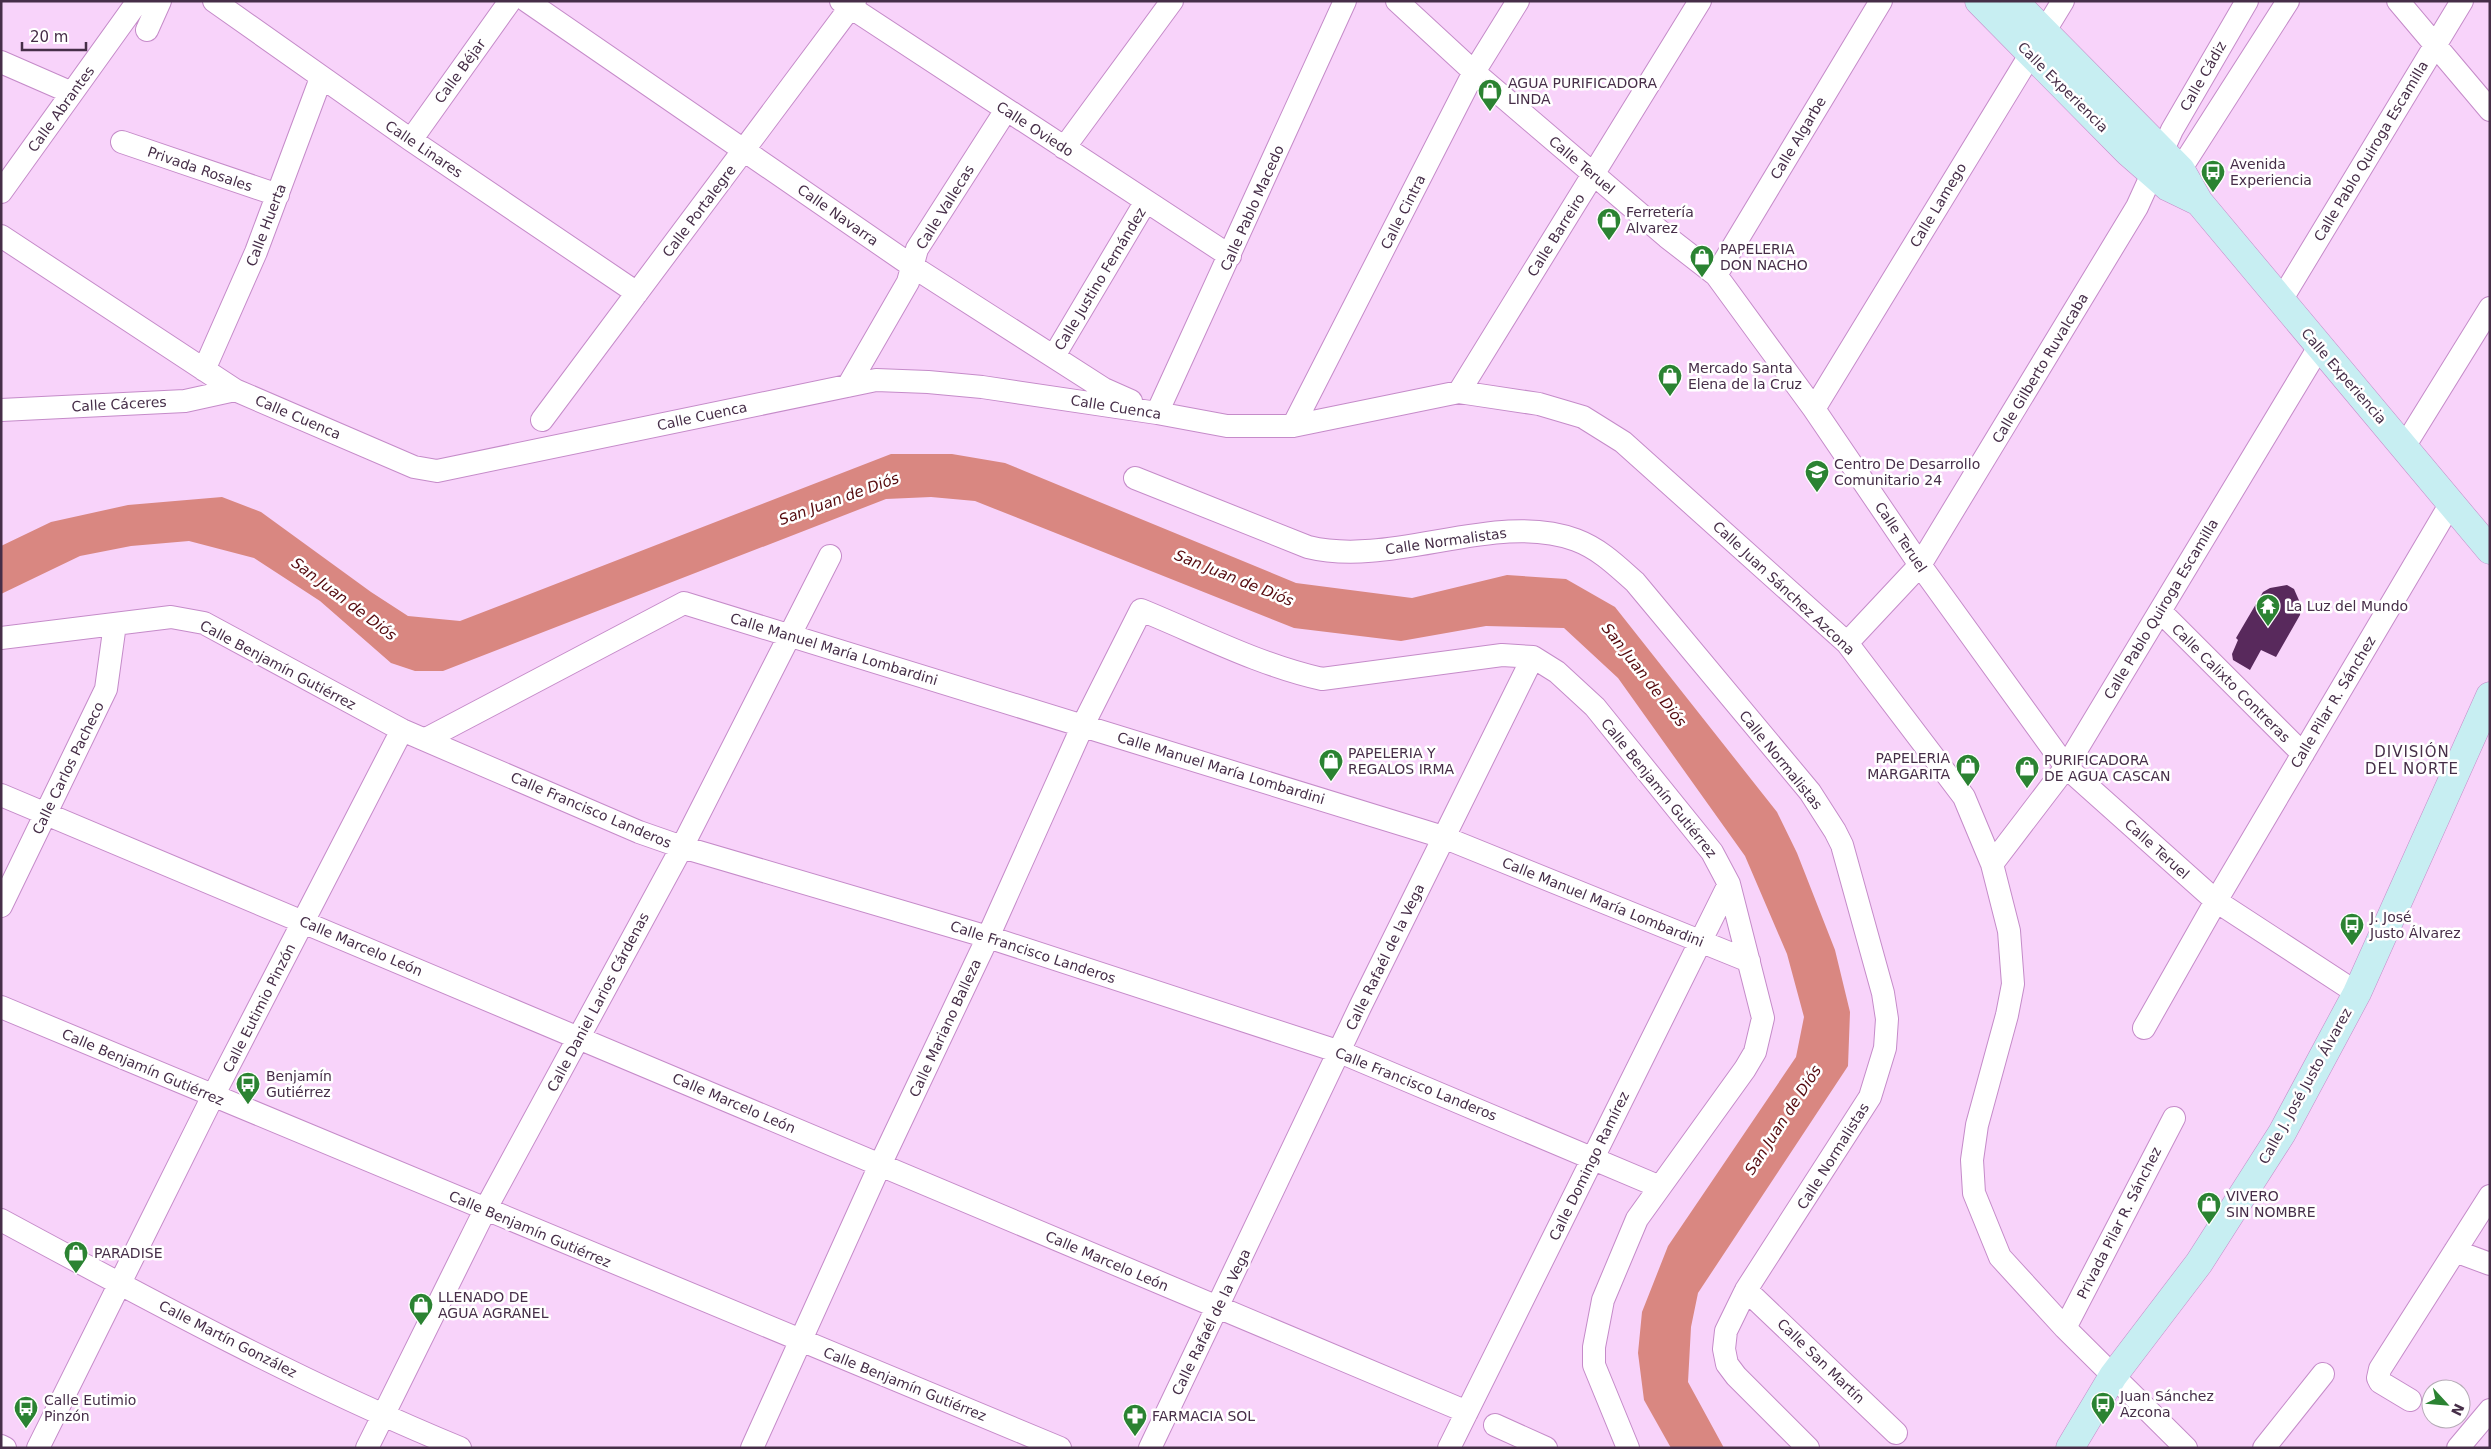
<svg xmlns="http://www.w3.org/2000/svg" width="2491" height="1449" font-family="'DejaVu Sans',sans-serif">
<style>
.water{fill:#d98781}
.building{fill:#58295c}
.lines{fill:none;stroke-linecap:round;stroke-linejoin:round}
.street-casing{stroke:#c58bc9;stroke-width:24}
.secondary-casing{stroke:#c58bc9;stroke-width:29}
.street{stroke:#fff;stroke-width:22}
.secondary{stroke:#c7eef2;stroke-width:28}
.labels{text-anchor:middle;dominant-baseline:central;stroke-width:5;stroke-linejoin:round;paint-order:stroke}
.street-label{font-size:14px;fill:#462e48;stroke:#fff}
.poi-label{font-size:14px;fill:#462e48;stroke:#fff;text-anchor:start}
.water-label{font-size:15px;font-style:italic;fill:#550a0e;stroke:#fff}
.neighbourhood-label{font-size:15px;letter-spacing:1px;fill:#462e48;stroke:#fff}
</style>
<rect width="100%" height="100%" fill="#f8d3fa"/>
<path class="water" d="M891 454H952L1005 463 1296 583 1412 598 1507 575 1566 579 1615 607 1777 812 1797 853 1835 950 1850 1012 1848 1066 1698 1293 1691 1327 1688 1382 1724 1448H1671L1644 1400 1638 1353 1642 1312 1668 1246 1796 1057 1804 1017 1787 954 1745 856 1618 678 1564 628 1486 626 1401 641 1294 628 975 501 931 497 886 499 443 671H415L391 663 320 601 254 558 189 541 131 546 80 556 1 594V546L51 522 128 505 222 497 261 512 371 592 408 616 460 621Z"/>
<path class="building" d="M2287 585 2294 589 2301 605 2300 615 2276 657 2261 650 2250 670 2233 660 2232 654 2238 640 2236 638 2263 592 2270 588Z"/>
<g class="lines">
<defs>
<path id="street" d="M214 1 411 140 637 293
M527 1 912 266 1104 389 1131 401
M841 1 1230 256
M1397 1 1474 72 1667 237 1716 275 1814 409 1920 565 2066 767 2216 901 2357 993
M2398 1 2490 110
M147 30 160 1
M1 62 72 93
M411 140 510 1
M122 142 278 195
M1064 148 1172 1
M2171 184 2288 1
M1 192 138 1
M1 236 235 390 414 467 437 471 876 380 928 382 982 387 1157 413 1227 426H1293L1459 392 1539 404 1583 417 1623 442 1847 643 1964 797 1992 864 2009 931 2013 984 2007 1015 1977 1125 1972 1160 1974 1193 2000 1257 2065 1328 2186 1448
M1716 275 1881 1
M2280 302 2462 1
M1054 356 1146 201
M204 370 256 252 321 78
M848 386 908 282 917 249 1006 110
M1459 392 1700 1
M1814 409 2063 1
M1 410 185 401 235 390
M1157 413 1345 1
M542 420 855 1
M1293 426 1474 72 1518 1
M2404 447 2490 308
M1135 478 1308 547C1393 568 1496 510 1576 540 1600 549 1617 566 1635 582L1810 792 1835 831 1842 845 1883 993 1887 1019 1885 1048 1870 1097 1746 1290 1726 1331 1724 1349 1727 1364 1736 1376 1808 1448
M2160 611 2303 754
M1 638 171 617 204 623 402 730 639 832 682 847 988 937 1340 1052 1660 1187
M1847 643 1920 565 2137 207 2172 130 2247 1
M426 739 684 603 1443 837 1749 961
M1 795 1467 1412
M1992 864 2066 767 2319 347
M1 906 106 689 115 624
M1 1007 1060 1448
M2144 1028 2216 901 2451 503
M1 1220C151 1301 302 1383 460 1448
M2455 1251 2490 1264
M1746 1290 1896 1433
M2065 1328 2174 1118
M2410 1400 2380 1382 2378 1378 2380 1369 2490 1196
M1495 1425 1546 1448
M1 1446 5 1448
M38 1448 213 1096 402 730
M367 1448 485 1210 682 847 830 556
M752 1448 880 1165 988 937 1083 725 1141 610C1200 634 1259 665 1322 679L1502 655 1533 657 1557 672 1595 707 1712 852 1729 884 1763 1018 1755 1052 1745 1069 1637 1219 1603 1300 1594 1347V1365L1628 1448
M1150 1448 1361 1005 1533 657
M1449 1448 1729 884
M2264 1448 2323 1374
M2458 1448 2490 1410"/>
<path id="secondary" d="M1979 1 2128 152 2168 187 2199 202
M2014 1 2181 170 2199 202 2490 550
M2070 1448 2113 1376 2199 1263 2282 1133 2357 993 2490 696"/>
</defs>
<use href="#street" class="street-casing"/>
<use href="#secondary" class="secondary-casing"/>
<use href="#street" class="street"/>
<use href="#secondary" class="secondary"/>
</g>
<defs>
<symbol id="shop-pin" viewBox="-11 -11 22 30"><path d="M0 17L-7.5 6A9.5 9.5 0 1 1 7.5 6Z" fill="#2b8332" stroke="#fff"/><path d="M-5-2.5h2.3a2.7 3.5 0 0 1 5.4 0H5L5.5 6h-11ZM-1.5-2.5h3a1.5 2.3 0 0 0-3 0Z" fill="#fff"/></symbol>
<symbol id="bus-pin" viewBox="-11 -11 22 30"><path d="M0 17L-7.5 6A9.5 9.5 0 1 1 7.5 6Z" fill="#2b8332" stroke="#fff"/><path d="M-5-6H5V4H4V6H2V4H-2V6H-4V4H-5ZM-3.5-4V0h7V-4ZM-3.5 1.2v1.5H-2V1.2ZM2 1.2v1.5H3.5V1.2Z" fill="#fff"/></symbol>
<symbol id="school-pin" viewBox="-11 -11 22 30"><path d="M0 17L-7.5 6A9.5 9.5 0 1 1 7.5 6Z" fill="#2b8332" stroke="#fff"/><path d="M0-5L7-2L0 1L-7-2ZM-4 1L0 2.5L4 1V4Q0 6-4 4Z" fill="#fff"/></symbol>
<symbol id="temple-pin" viewBox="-11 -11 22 30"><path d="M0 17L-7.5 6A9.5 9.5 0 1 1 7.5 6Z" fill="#2b8332" stroke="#fff"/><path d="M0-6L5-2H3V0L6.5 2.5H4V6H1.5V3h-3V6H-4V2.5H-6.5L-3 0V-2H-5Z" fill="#fff"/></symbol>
<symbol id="pharmacy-pin" viewBox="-11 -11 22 30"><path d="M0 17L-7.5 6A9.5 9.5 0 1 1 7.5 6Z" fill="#2b8332" stroke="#fff"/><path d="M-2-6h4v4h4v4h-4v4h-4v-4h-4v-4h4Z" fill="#fff"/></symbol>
</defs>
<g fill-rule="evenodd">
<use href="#shop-pin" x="1476" y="77" width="28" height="38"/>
<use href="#bus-pin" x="2199" y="158" width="28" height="38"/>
<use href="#shop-pin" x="1595" y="206" width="28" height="38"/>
<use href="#shop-pin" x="1688" y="243" width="28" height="38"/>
<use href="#shop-pin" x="1656" y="362" width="28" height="38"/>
<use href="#school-pin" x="1803" y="458" width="28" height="38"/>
<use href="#temple-pin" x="2254" y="592" width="28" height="38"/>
<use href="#shop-pin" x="1317" y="747" width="28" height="38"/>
<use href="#shop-pin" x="1954" y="752" width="28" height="38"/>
<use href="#shop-pin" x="2013" y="754" width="28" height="38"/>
<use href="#bus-pin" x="2338" y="911" width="28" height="38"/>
<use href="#bus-pin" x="234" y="1070" width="28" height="38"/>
<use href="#shop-pin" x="2195" y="1190" width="28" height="38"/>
<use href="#shop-pin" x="62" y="1239" width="28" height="38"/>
<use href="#shop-pin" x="407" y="1291" width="28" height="38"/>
<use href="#bus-pin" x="2089" y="1390" width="28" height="38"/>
<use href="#bus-pin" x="12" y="1394" width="28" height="38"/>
<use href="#pharmacy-pin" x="1121" y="1402" width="28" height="38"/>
</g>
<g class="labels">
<g class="street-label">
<text transform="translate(460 71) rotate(-54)">Calle Béjar</text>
<text transform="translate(2203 76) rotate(-60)">Calle Cádiz</text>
<text transform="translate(2063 87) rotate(45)">Calle Experiencia</text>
<text transform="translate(61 109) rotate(-54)">Calle Abrantes</text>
<text transform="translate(1035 129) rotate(33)">Calle Oviedo</text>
<text transform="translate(1798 138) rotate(-59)">Calle Algarbe</text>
<text transform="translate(424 149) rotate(34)">Calle Linares</text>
<text transform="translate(2371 151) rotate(-59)">Calle Pablo Quiroga Escamilla</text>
<text transform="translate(1582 165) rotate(40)">Calle Teruel</text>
<text transform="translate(200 169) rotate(19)">Privada Rosales</text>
<text transform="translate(1938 205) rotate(-59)">Calle Lamego</text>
<text transform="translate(945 207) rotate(-58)">Calle Vallecas</text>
<text transform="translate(1252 208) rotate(-66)">Calle Pablo Macedo</text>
<text transform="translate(699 211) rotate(-53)">Calle Portalegre</text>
<text transform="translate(1403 212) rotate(-63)">Calle Cintra</text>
<text transform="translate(838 215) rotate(35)">Calle Navarra</text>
<text transform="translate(266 225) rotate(-69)">Calle Huerta</text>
<text transform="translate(1556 235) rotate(-58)">Calle Barreiro</text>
<text transform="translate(1100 279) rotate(-59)">Calle Justino Fernández</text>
<text transform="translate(2040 368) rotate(-59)">Calle Gilberto Ruvalcaba</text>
<text transform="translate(2344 376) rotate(49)">Calle Experiencia</text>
<text transform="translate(119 404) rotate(-3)">Calle Cáceres</text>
<text transform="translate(1116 407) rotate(9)">Calle Cuenca</text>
<text transform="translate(702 416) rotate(-12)">Calle Cuenca</text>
<text transform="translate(298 417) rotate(23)">Calle Cuenca</text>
<text transform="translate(1901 537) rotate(56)">Calle Teruel</text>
<text transform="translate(1446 541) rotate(-8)">Calle Normalistas</text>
<text transform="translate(1784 588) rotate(43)">Calle Juan Sánchez Azcona</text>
<text transform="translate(2161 609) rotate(-59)">Calle Pablo Quiroga Escamilla</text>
<text transform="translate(834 649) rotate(17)">Calle Manuel María Lombardini</text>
<text transform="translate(278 665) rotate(28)">Calle Benjamín Gutiérrez</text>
<text transform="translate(2231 683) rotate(45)">Calle Calixto Contreras</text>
<text transform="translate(2333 702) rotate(-59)">Calle Pilar R. Sánchez</text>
<text transform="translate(1781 760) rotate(51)">Calle Normalistas</text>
<text transform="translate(68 768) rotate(-64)">Calle Carlos Pacheco</text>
<text transform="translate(1221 768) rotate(17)">Calle Manuel María Lombardini</text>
<text transform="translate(1659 788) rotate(51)">Calle Benjamín Gutiérrez</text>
<text transform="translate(591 810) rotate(23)">Calle Francisco Landeros</text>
<text transform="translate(2157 849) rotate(42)">Calle Teruel</text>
<text transform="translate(1603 902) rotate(22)">Calle Manuel María Lombardini</text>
<text transform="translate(361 946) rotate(23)">Calle Marcelo León</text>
<text transform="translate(1033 952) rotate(18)">Calle Francisco Landeros</text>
<text transform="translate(1385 957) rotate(-64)">Calle Rafaél de la Vega</text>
<text transform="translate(598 1002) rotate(-62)">Calle Daniel Larios Cárdenas</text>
<text transform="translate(259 1008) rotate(-63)">Calle Eutimio Pinzón</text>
<text transform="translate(945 1028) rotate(-65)">Calle Mariano Balleza</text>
<text transform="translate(143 1067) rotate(23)">Calle Benjamín Gutiérrez</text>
<text transform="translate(1416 1084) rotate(22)">Calle Francisco Landeros</text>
<text transform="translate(2305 1086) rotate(-61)">Calle J. José Justo Álvarez</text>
<text transform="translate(734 1103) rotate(23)">Calle Marcelo León</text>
<text transform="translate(1833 1156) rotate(-58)">Calle Normalistas</text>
<text transform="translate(1589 1166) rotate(-64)">Calle Domingo Ramírez</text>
<text transform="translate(2119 1223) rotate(-63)">Privada Pilar R. Sánchez</text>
<text transform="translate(530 1229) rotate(23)">Calle Benjamín Gutiérrez</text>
<text transform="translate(1107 1261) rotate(23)">Calle Marcelo León</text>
<text transform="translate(1211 1322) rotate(-64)">Calle Rafaél de la Vega</text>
<text transform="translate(228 1339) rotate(27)">Calle Martín González</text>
<text transform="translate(1821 1361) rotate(44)">Calle San Martín</text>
<text transform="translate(905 1384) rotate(22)">Calle Benjamín Gutiérrez</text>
</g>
<g class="poi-label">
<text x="1508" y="83">AGUA PURIFICADORA<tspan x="1508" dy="16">LINDA</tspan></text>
<text x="2230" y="164">Avenida<tspan x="2230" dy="16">Experiencia</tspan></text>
<text x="1626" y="212">Ferretería<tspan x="1626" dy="16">Alvarez</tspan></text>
<text x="1720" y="249">PAPELERIA<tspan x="1720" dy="16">DON NACHO</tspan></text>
<text x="1688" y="368">Mercado Santa<tspan x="1688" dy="16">Elena de la Cruz</tspan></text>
<text x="1834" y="464">Centro De Desarrollo<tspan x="1834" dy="16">Comunitario 24</tspan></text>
<text x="2286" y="606">La Luz del Mundo</text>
<text x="1348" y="753">PAPELERIA Y<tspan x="1348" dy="16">REGALOS IRMA</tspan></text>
<text x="1950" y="758" text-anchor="end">PAPELERIA<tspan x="1950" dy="16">MARGARITA</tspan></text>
<text x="2044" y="760">PURIFICADORA<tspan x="2044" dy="16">DE AGUA CASCAN</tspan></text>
<text x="2370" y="917">J. José<tspan x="2370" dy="16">Justo Álvarez</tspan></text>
<text x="266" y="1076">Benjamín<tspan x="266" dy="16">Gutiérrez</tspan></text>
<text x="2226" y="1196">VIVERO<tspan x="2226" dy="16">SIN NOMBRE</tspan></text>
<text x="94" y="1253">PARADISE</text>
<text x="438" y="1297">LLENADO DE<tspan x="438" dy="16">AGUA AGRANEL</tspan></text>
<text x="2120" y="1396">Juan Sánchez<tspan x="2120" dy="16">Azcona</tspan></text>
<text x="44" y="1400">Calle Eutimio<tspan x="44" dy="16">Pinzón</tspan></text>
<text x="1152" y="1416">FARMACIA SOL</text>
</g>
<g class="water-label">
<text transform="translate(839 499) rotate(-20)">San Juan de Diós</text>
<text transform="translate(1234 578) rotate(22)">San Juan de Diós</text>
<text transform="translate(344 599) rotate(37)">San Juan de Diós</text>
<text transform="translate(1644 675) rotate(52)">San Juan de Diós</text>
<text transform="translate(1783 1120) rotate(-57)">San Juan de Diós</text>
</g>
<g class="neighbourhood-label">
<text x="2412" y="752">DIVISIÓN<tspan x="2412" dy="17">DEL NORTE</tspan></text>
</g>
</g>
<rect width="2491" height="1449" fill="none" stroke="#462e48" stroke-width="5"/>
<g transform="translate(2446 1404) rotate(116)"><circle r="24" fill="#ffffff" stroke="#b5abb6"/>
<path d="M0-4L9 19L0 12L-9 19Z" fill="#2b8332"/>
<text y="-8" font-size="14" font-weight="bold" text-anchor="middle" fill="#462e48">N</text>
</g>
<path d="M22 42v8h64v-8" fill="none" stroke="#462e48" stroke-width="2.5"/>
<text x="30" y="42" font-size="15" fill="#462e48" stroke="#ffffff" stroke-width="4" paint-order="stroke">20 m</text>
</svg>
